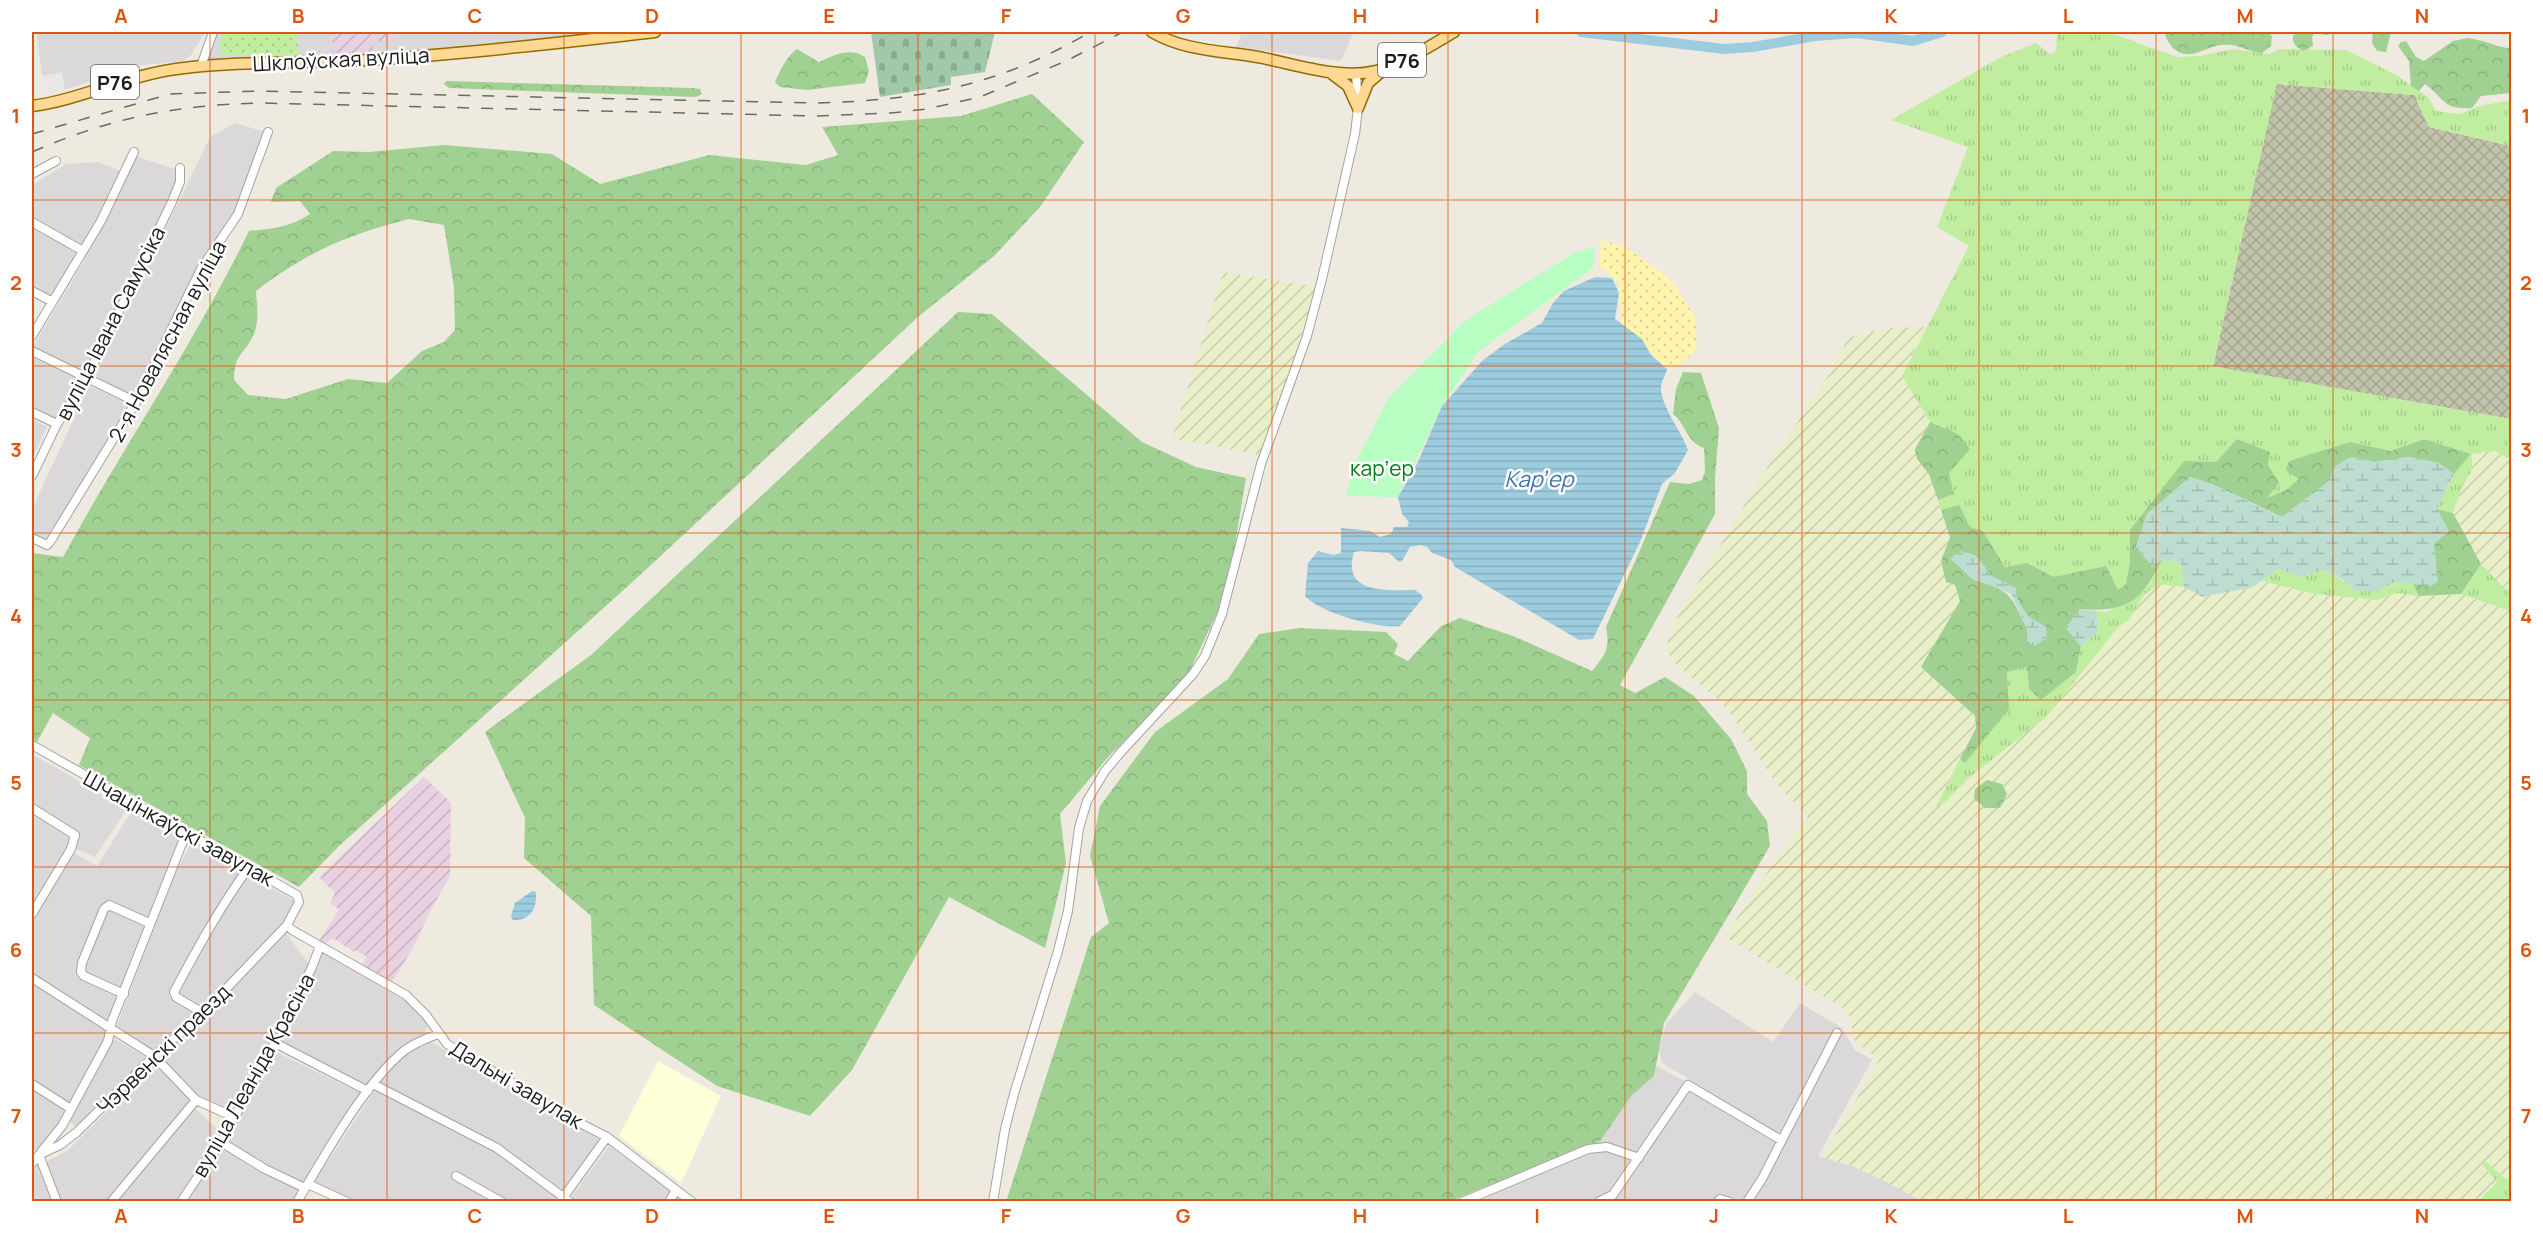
<svg xmlns="http://www.w3.org/2000/svg" width="2543" height="1233" font-family="Manrope,sans-serif">
<style>
.residential{fill:#dad8d8}
.industrial{fill:url(#industrial-furrows)}
.education{fill:#fcffd8}
.construction{fill:url(#construction-cross-hatch)}
.farmland{fill:url(#farmland-furrows)}
.grass{fill:url(#grass-tufts)}
.forest{fill:url(#forest-crowns);fill-rule:evenodd}
.wetland{fill:url(#wetland-marsh)}
.sand{fill:url(#sand-dots)}
.cemetery{fill:url(#cemetery-stones)}
.park{fill:#b8fdc2}
.garden{fill:url(#garden-dots)}
.parking{fill:#e8e8e8}
.water{fill:url(#water-rules)}
.lines{fill:none;stroke-linecap:round;stroke-linejoin:round}
.river{stroke:#9dccdf;stroke-width:10}
.minor-casing{stroke:#a3a3a3;stroke-width:10}
.major-casing{stroke:#936c00;stroke-width:13}
.minor{stroke:#fff;stroke-width:8}
.major{stroke:#ffd894;stroke-width:10}
.rail{stroke:#6a6a6a;stroke-width:1.5;stroke-dasharray:12 12;stroke-linecap:butt}
.grid{fill:none;stroke:#de560d;stroke-width:1.5;stroke-opacity:0.55}
.labels{text-anchor:middle;dominant-baseline:central;stroke-width:5;stroke-linejoin:round;paint-order:stroke}
.shield{fill:#fff;stroke:#606060;stroke-width:1.5}
.shield-label{font-size:20px;font-weight:bold;fill:#1c1c1c}
.street-label{font-size:21px;fill:#1c1c1c;stroke:#fff}
.park-label{font-size:21px;fill:#047f16;stroke:#fff}
.water-label{font-size:22px;font-style:italic;fill:#4272b1;stroke:#fff}
.neatline{fill:none;stroke:#de560d;stroke-width:2}
.grid-label{font-size:20px;text-anchor:middle;font-weight:bold;fill:#de560d}
</style>
<defs>
<pattern id="industrial-furrows" width="10" height="10" patternUnits="userSpaceOnUse" patternTransform="scale(1.5)"><rect width="10" height="10" fill="#e8d1e2"/><path d="M-1 1l2-2M0 10L10 0M9 11l2-2" fill="none" stroke="#c6b3c1"/></pattern>
<pattern id="construction-cross-hatch" width="8" height="8" patternUnits="userSpaceOnUse" patternTransform="scale(1.5)"><rect width="8" height="8" fill="#c1c3ab"/><path d="M0 0l8 8M0 8l8-8" fill="none" stroke="#a5a793"/></pattern>
<pattern id="farmland-furrows" width="10" height="10" patternUnits="userSpaceOnUse" patternTransform="scale(1.5)"><rect width="10" height="10" fill="#e9efc9"/><path d="M-1 1l2-2M0 10L10 0M9 11l2-2" fill="none" stroke="#c7ccac"/></pattern>
<pattern id="grass-tufts" width="24" height="20" patternUnits="userSpaceOnUse" patternTransform="scale(1.5)"><rect width="24" height="20" fill="#c1eda1"/><path d="M3 7l-1-3M5 7V3M7 7l1-3M15 17l-1-3M17 17v-4M19 17l1-3" fill="none" stroke="#a5cb8a"/></pattern>
<pattern id="forest-crowns" width="20" height="18" patternUnits="userSpaceOnUse" patternTransform="scale(1.5)"><rect width="20" height="18" fill="#a0d192"/><path d="M2 6a3 3 0 1 1 6 0M12 15a3 3 0 1 1 6 0" fill="none" stroke="#89b37d"/></pattern>
<pattern id="wetland-marsh" width="20" height="14" patternUnits="userSpaceOnUse" patternTransform="scale(1.5)"><rect width="20" height="14" fill="#bcddd0"/><path d="M1 5h8M5 5V1M11 12h8M15 12V8" fill="none" stroke="#a1bdb2"/></pattern>
<pattern id="sand-dots" width="8" height="8" patternUnits="userSpaceOnUse" patternTransform="scale(1.5)"><rect width="8" height="8" fill="#fff4ad"/><path d="M2 2h.1M6 6h.1" fill="none" stroke="#dad194" stroke-width="1.8" stroke-linecap="round"/></pattern>
<pattern id="cemetery-stones" width="16" height="16" patternUnits="userSpaceOnUse" patternTransform="scale(1.5)"><rect width="16" height="16" fill="#a0c8a9"/><path d="M2 7V4a2 2 0 0 1 4 0v3zM10 15v-3a2 2 0 0 1 4 0v3z" fill="#89ab91"/></pattern>
<pattern id="garden-dots" width="8" height="8" patternUnits="userSpaceOnUse" patternTransform="scale(1.5)"><rect width="8" height="8" fill="#c1eda1"/><path d="M2 2h.1M6 6h.1" fill="none" stroke="#a5cb8a" stroke-width="1.8" stroke-linecap="round"/></pattern>
<pattern id="water-rules" width="6" height="5" patternUnits="userSpaceOnUse" patternTransform="scale(1.5)"><rect width="6" height="5" fill="#9dccdf"/><path d="M0 2.5h6" fill="none" stroke="#87afbf"/></pattern>
</defs>
<rect width="100%" height="100%" fill="#eeeae0"/>
<path class="residential" d="M36 32H205L191 55 183 61 133 66 65 90 45 94Z
M213 32H655L494 51 201 66Z
M1242 32H1354L1341 61 1236 47Z
M235 123 265 132 236 214 200 267 136 399 94 377 210 137Z
M135 156 178 170V182L86 374 32 348 84 261Z
M98 162 120 171 82 247 32 219V185L66 164Z
M32 225 79 252 50 296 32 287Z
M32 357 78 379 57 419 32 407Z
M89 386 132 406 47 542 32 535V509Z
M32 419 47 427 32 459Z
M32 754 127 809 95 857 75 848 79 835 32 805Z
M133 809 182 836 108 1024 32 975V921L72 852 97 866Z
M32 812 73 837 32 908Z
M192 841 241 871 172 993 198 1013 154 1052 115 1031 170 884Z
M247 874 293 900V903L285 923 204 1009 176 993 198 952Z
M285 932 311 967 233 1113 198 1098 161 1059Z
M323 952 410 1004 425 1019 427 1027 421 1038 366 1087 281 1044Z
M32 982 51 992 106 1031 104 1045 69 1104 32 1080Z
M1695 992 1773 1042 1800 1003 1842 1028 1855 1050 1872 1060 1818 1156 1852 1166 1886 1181 1921 1201 1610 1202 1691 1080 1662 1063 1659 1050 1666 1024Z
M115 1039 146 1058 79 1128 69 1122 87 1082Z
M431 1042 601 1141 563 1194 501 1148 376 1084 408 1053Z
M276 1052 362 1094 305 1186 228 1145 231 1133Z
M155 1064 193 1101 109 1201H61L46 1162 68 1150Z
M1656 1066 1683 1080 1685 1083 1608 1195 1592 1201 1477 1202 1590 1152 1632 1095 1654 1076Z
M32 1087 67 1110 60 1125 38 1153 32 1148Z
M375 1090 501 1154 558 1197 555 1202H351L313 1184Z
M194 1107 222 1134 178 1201 116 1202Z
M222 1146 254 1168 301 1191 294 1201 186 1202Z
M609 1146 673 1193 667 1201 573 1202 570 1199Z
M39 1161 54 1201H32V1168Z"/>
<path class="industrial" d="M332 32H393L394 40 373 42V52L333 54Z
M424 777 451 803 450 876 429 913 415 944 391 984 362 966 366 956 355 950 354 952 333 938 324 944 319 941 339 909 330 903 335 893 319 877Z"/>
<path class="education" d="M658 1061 721 1096 681 1183 619 1136Z"/>
<path class="construction" d="M2276 84 2414 95 2429 127 2511 146V419L2213 367Z"/>
<path class="farmland" d="M1223 272 1318 287 1260 455 1172 438Z
M1926 327 1902 376 1930 422 1915 449 1917 459 1929 474 1950 537 1941 561 1946 582 1955 585 1960 601 1921 667 1975 716 1976 728 1937 806 1945 802 2087 663 2119 626 2129 620 2144 595 2159 584 2184 587 2203 597 2253 587 2262 581 2314 594 2377 600 2397 593 2419 596 2461 594 2511 611V1183L2485 1161 2482 1165 2497 1182 2479 1201 1925 1202 1856 1167 1823 1157 1879 1060 1853 1039 1851 1019 1846 1010 1725 937 1756 888 1808 817 1776 783 1731 714 1719 700 1680 668 1669 655 1667 643 1678 616 1761 477 1832 370 1848 338 1886 328Z
M2495 451 2511 460V590L2505 589 2481 564 2453 513 2461 490 2472 470 2471 454Z"/>
<path class="grass" d="M2062 32H2108L2177 57 2200 56 2233 49 2269 54 2279 49 2346 50 2396 75 2428 97 2436 111 2460 114 2480 106 2511 100V146L2429 127 2414 95 2277 84 2213 366 2511 419V460L2495 451 2472 454V470L2461 490 2453 513 2437 509 2454 474 2471 454 2424 439 2391 451 2350 442 2286 490 2265 499 2216 462 2130 530V562L2126 585 2118 590 2106 567 2054 577 2027 563 2005 567 1983 531 1970 528 1959 506 1941 510 1938 500 1954 494 1949 473 1957 434 1930 422 1902 376 1969 246 1937 227 1968 147 1891 120 2001 57 2036 43 2051 55 2056 51 2057 34Z
M2162 560 2181 563 2184 587 2159 584 2144 595 2129 620 2119 626 2047 716 1969 778 1945 802 1936 807 1960 759 1965 763 2007 690 2006 672 2027 667 2029 689 2076 672 2081 646 2097 632V611L2107 612 2150 584Z
M2481 564 2505 589 2511 590V611L2461 594Z
M2278 569 2303 577 2323 570 2351 585 2377 591 2394 582 2413 584 2419 596 2397 593 2377 600 2314 594 2262 581Z
M2485 1161 2511 1183V1201H2479L2497 1182 2482 1164Z"/>
<path class="forest" d="M2165 32H2268L2272 36 2271 46 2262 53C2248 52 2235 42 2221 45 2204 47 2189 63 2173 48 2169 43 2165 38 2165 32Z
M2303 32H2334V33L2327 35 2314 33 2312 37 2313 46 2303 51C2296 47 2292 44 2293 35Z
M2373 32H2391L2386 52 2377 51 2372 43Z
M2467 38C2482 39 2502 49 2511 48V93L2481 96 2472 108C2443 110 2445 99 2425 84L2419 91 2411 86 2409 61 2398 46 2401 42 2406 41 2416 57 2424 61 2453 41Z
M797 49 819 62C835 55 849 47 865 57L869 71 865 83 807 90 780 87 775 82C781 69 786 57 797 49Z
M446 81 692 88 700 89 702 94 696 97 449 88 444 84Z
M1032 94 1084 142 1040 207 994 256 919 316 638 577 339 846 299 887 79 765 90 738 53 713 37 742 32 739V553L63 557C123 447 194 344 249 231 271 229 291 227 310 214L300 201 271 202 276 188 333 151 369 152 444 145 552 154 600 184 709 155 806 165 838 155 822 127 961 116ZM409 219 444 225 454 287 455 330 444 342 422 351 387 383 348 379 286 399 248 395 234 380C235 353 241 358 252 338 260 324 257 306 256 291 305 253 349 234 409 219Z
M958 312 992 314 1142 442 1196 467 1246 478 1227 592 1184 683 1109 756 1060 814 1066 863 1045 948 949 897 852 1070 810 1116 717 1086 594 1005 591 916 524 858 525 818 485 732 591 655Z
M1683 372 1701 373 1719 428 1715 478V514L1620 685 1635 693 1665 677 1694 696 1731 739 1747 771V794L1767 821 1770 846 1664 1023 1654 1076 1632 1095 1600 1141 1450 1201 1006 1202 1091 937 1109 923 1090 856 1100 806 1155 732 1228 679 1259 634 1300 628 1386 632 1398 644 1394 654 1408 661 1441 626 1460 618 1513 636 1592 671C1606 654 1610 649 1606 627L1670 482 1689 484 1702 480 1705 472 1704 448C1686 442 1686 424 1673 414L1676 389Z
M1930 422 1958 434 1970 449 1949 473 1954 494 1938 500 1929 474 1917 459 1915 449Z
M2237 439 2270 452 2268 465 2279 483 2267 498 2286 490 2299 479 2286 470 2289 461 2350 442 2391 451 2424 439 2471 454 2454 474 2439 463 2408 457 2375 462 2351 457 2336 466 2327 483 2282 517C2251 503 2222 486 2190 477L2147 514 2136 547 2162 560C2142 601 2126 613 2080 609L2066 628 2081 646 2076 672 2041 700 2029 689 2027 667 2007 672 2009 709 1965 763 1960 759 1976 728 1975 716 1921 667 1960 601 1955 585 1946 582 1941 561 1950 537 1941 510 1959 505 1970 527 1983 531 2005 567 2027 563 2054 577 2106 566 2118 590 2126 584 2130 562V530L2184 461 2216 462ZM1975 555 1992 576 2016 598 2028 617 2046 627 2026 626C2008 590 2011 592 1972 579Z
M2437 509 2453 513 2481 564 2461 594 2419 596 2413 584 2431 586Z
M1987 780 2002 784 2007 794 2000 808H1985L1974 799 1975 789Z"/>
<path class="wetland" d="M2351 457 2375 462 2408 457 2439 463 2454 474 2437 509 2449 531 2434 544 2438 582 2431 586 2394 582 2377 591 2354 590 2342 579 2323 570 2303 577 2278 569 2253 587 2203 597 2184 587 2181 563 2162 560 2152 567 2136 547 2147 514 2190 477C2222 486 2251 504 2282 517L2327 483 2336 466Z
M1961 551 1975 555 1992 576 2016 588C2016 608 2029 618 2046 627L2047 638 2034 646 2028 642 2026 626 2011 594 1998 588 1972 579 1950 558Z
M2080 609 2097 611V632L2081 646 2066 628Z"/>
<path class="sand" d="M1601 240 1626 247 1672 281 1695 317 1697 346 1686 361 1667 369 1622 324 1617 280 1599 267Z"/>
<path class="cemetery" d="M871 32H995L985 72 951 77V85L880 97Z"/>
<path class="park" d="M1595 247 1593 268 1479 351 1442 406 1398 497 1346 496 1354 465 1388 399 1463 322 1574 253Z"/>
<path class="garden" d="M224 32H297L298 55H227L221 52 219 43Z"/>
<path class="parking" d="M62 72 65 90 45 94 42 76Z"/>
<path class="water" d="M1595 277 1612 278 1619 293 1615 319 1642 339 1651 355 1667 369C1666 375 1661 381 1661 387 1660 405 1682 432 1688 450L1675 473 1662 484 1640 542 1593 639 1579 640 1455 567 1451 560 1432 553 1427 547 1420 545 1410 547 1402 561 1399 562 1389 553 1361 551 1354 552C1341 595 1388 590 1415 590L1421 594 1423 598 1400 626C1378 629 1320 613 1305 596L1308 563 1318 551 1333 555 1341 553V528L1370 531 1380 537 1391 534 1394 527H1407L1409 522 1402 514 1398 497 1417 464 1442 406 1483 360 1505 344 1542 323 1553 303 1564 291Z
M532 891 536 892C537 908 531 921 513 920L511 916 515 903Z"/>
<g class="lines">
<path class="river" d="M1581 32 1724 49 1753 47 1815 36 1857 33 1913 41 1942 32"/>
<defs>
<path id="minor" d="M201 66 213 32
M32 174 56 161
M32 222 83 251
M32 291 51 301
M32 336 101 221 134 152
M32 351 136 402
M32 412 57 424
M32 476 57 424 87 377 171 204 180 182V168
M32 538 47 545 50 542 136 402 201 269 238 214 268 132
M32 745 297 895 299 902 287 925 203 1013 154 1056 77 1132 60 1145 39 1155 32 1163
M32 808 75 835 71 849 32 914
M287 925 292 930 406 995 426 1015 447 1044 574 1120 607 1137 692 1202
M32 978 154 1056 196 1100 234 1117
M124 994 84 976 81 972 82 963 104 909 109 905 149 923
M203 1013 176 997 174 992C197 949 220 907 249 867
M275 1043 368 1091
M32 1084 71 1109
M373 1084 497 1148 570 1202
M221 1142 265 1169 305 1188
M41 1152 62 1126 108 1041 112 1021 187 831
M39 1155 57 1202
M456 1176 502 1202
M308 1184 347 1202
M111 1202 196 1100
M181 1202 221 1142 275 1043 312 967 320 946
M297 1202C324 1157 365 1082 405 1050 415 1043 427 1038 438 1034
M560 1202 607 1137
M669 1202 676 1190
M993 1202 1005 1129 1014 1094 1058 951 1068 911 1079 828 1087 801 1105 771 1121 752 1193 674 1205 656 1222 614 1261 464 1307 336 1322 279 1355 134 1358 108 1356 73
M1462 1202 1588 1149 1607 1147 1639 1158
M1598 1202 1610 1196
M1608 1202 1688 1085 1781 1140
M1717 1202 1720 1199 1730 1202
M1747 1202 1762 1179 1837 1033"/>
<path id="major" d="M1152 32C1184 51 1223 51 1258 57 1295 64 1339 80 1376 71 1403 64 1430 46 1454 32
M1331 73 1348 86 1358 108
M32 106C79 100 126 76 176 69 245 60 315 64 384 59 475 53 565 42 655 32
M1358 108 1368 83 1381 72"/>
</defs>
<use href="#minor" class="minor-casing"/>
<use href="#major" class="major-casing"/>
<use href="#minor" class="minor"/>
<use href="#major" class="major"/>
<path class="rail" d="M32 134 170 94 259 91 813 103C918 101 999 86 1090 32
M32 152C110 118 175 105 260 103L817 116 891 113 927 109 980 97 1066 61 1123 32"/>
</g>
<path class="grid" d="M210 32V1202M387 32V1202M564 32V1202M741 32V1202M918 32V1202M1095 32V1202M1272 32V1202M1448 32V1202M1625 32V1202M1802 32V1202M1979 32V1202M2156 32V1202M2333 32V1202M32 200H2512M32 366H2512M32 533H2512M32 700H2512M32 867H2512M32 1033H2512"/>
<g class="labels">
<g class="shield">
<rect x="1378" y="43" width="48" height="34" rx="4.5"/>
<rect x="91" y="65" width="48" height="34" rx="4.5"/>
</g>
<g class="shield-label">
<text x="1402" y="60">Р76</text>
<text x="115" y="82">Р76</text>
</g>
<g class="street-label">
<text transform="translate(341 59) rotate(-3)">Шклоўская вуліца</text>
<text transform="translate(110 323) rotate(-63)">вуліца Івана Самусіка</text>
<text transform="translate(167 341) rotate(-62)">2-я Новалясная вуліца</text>
<text transform="translate(179 828) rotate(29)">Шчацінкаўскі завулак</text>
<text transform="translate(163 1049) rotate(-44)">Чэрвенскі праезд</text>
<text transform="translate(253 1075) rotate(-61)">вуліца Леаніда Красіна</text>
<text transform="translate(517 1084) rotate(31)">Дальні завулак</text>
</g>
<g class="park-label">
<text x="1382" y="468">карʼер</text>
</g>
<g class="water-label">
<text x="1539" y="479">Карʼер</text>
</g>
</g>
<rect width="2543" height="1233" fill="none" stroke="#ffffff" stroke-width="66"/>
<rect x="33" y="33" width="2477" height="1167" class="neatline"/>
<g class="grid-label">
<text x="121" y="23">A</text>
<text x="298" y="23">B</text>
<text x="475" y="23">C</text>
<text x="652" y="23">D</text>
<text x="829" y="23">E</text>
<text x="1006" y="23">F</text>
<text x="1183" y="23">G</text>
<text x="1360" y="23">H</text>
<text x="1537" y="23">I</text>
<text x="1714" y="23">J</text>
<text x="1891" y="23">K</text>
<text x="2068" y="23">L</text>
<text x="2245" y="23">M</text>
<text x="2422" y="23">N</text>
<text x="16" y="123">1</text>
<text x="2526" y="123">1</text>
<text x="16" y="290">2</text>
<text x="2526" y="290">2</text>
<text x="16" y="457">3</text>
<text x="2526" y="457">3</text>
<text x="16" y="623">4</text>
<text x="2526" y="623">4</text>
<text x="16" y="790">5</text>
<text x="2526" y="790">5</text>
<text x="16" y="957">6</text>
<text x="2526" y="957">6</text>
<text x="16" y="1123">7</text>
<text x="2526" y="1123">7</text>
<text x="121" y="1223">A</text>
<text x="298" y="1223">B</text>
<text x="475" y="1223">C</text>
<text x="652" y="1223">D</text>
<text x="829" y="1223">E</text>
<text x="1006" y="1223">F</text>
<text x="1183" y="1223">G</text>
<text x="1360" y="1223">H</text>
<text x="1537" y="1223">I</text>
<text x="1714" y="1223">J</text>
<text x="1891" y="1223">K</text>
<text x="2068" y="1223">L</text>
<text x="2245" y="1223">M</text>
<text x="2422" y="1223">N</text>
</g>
</svg>
